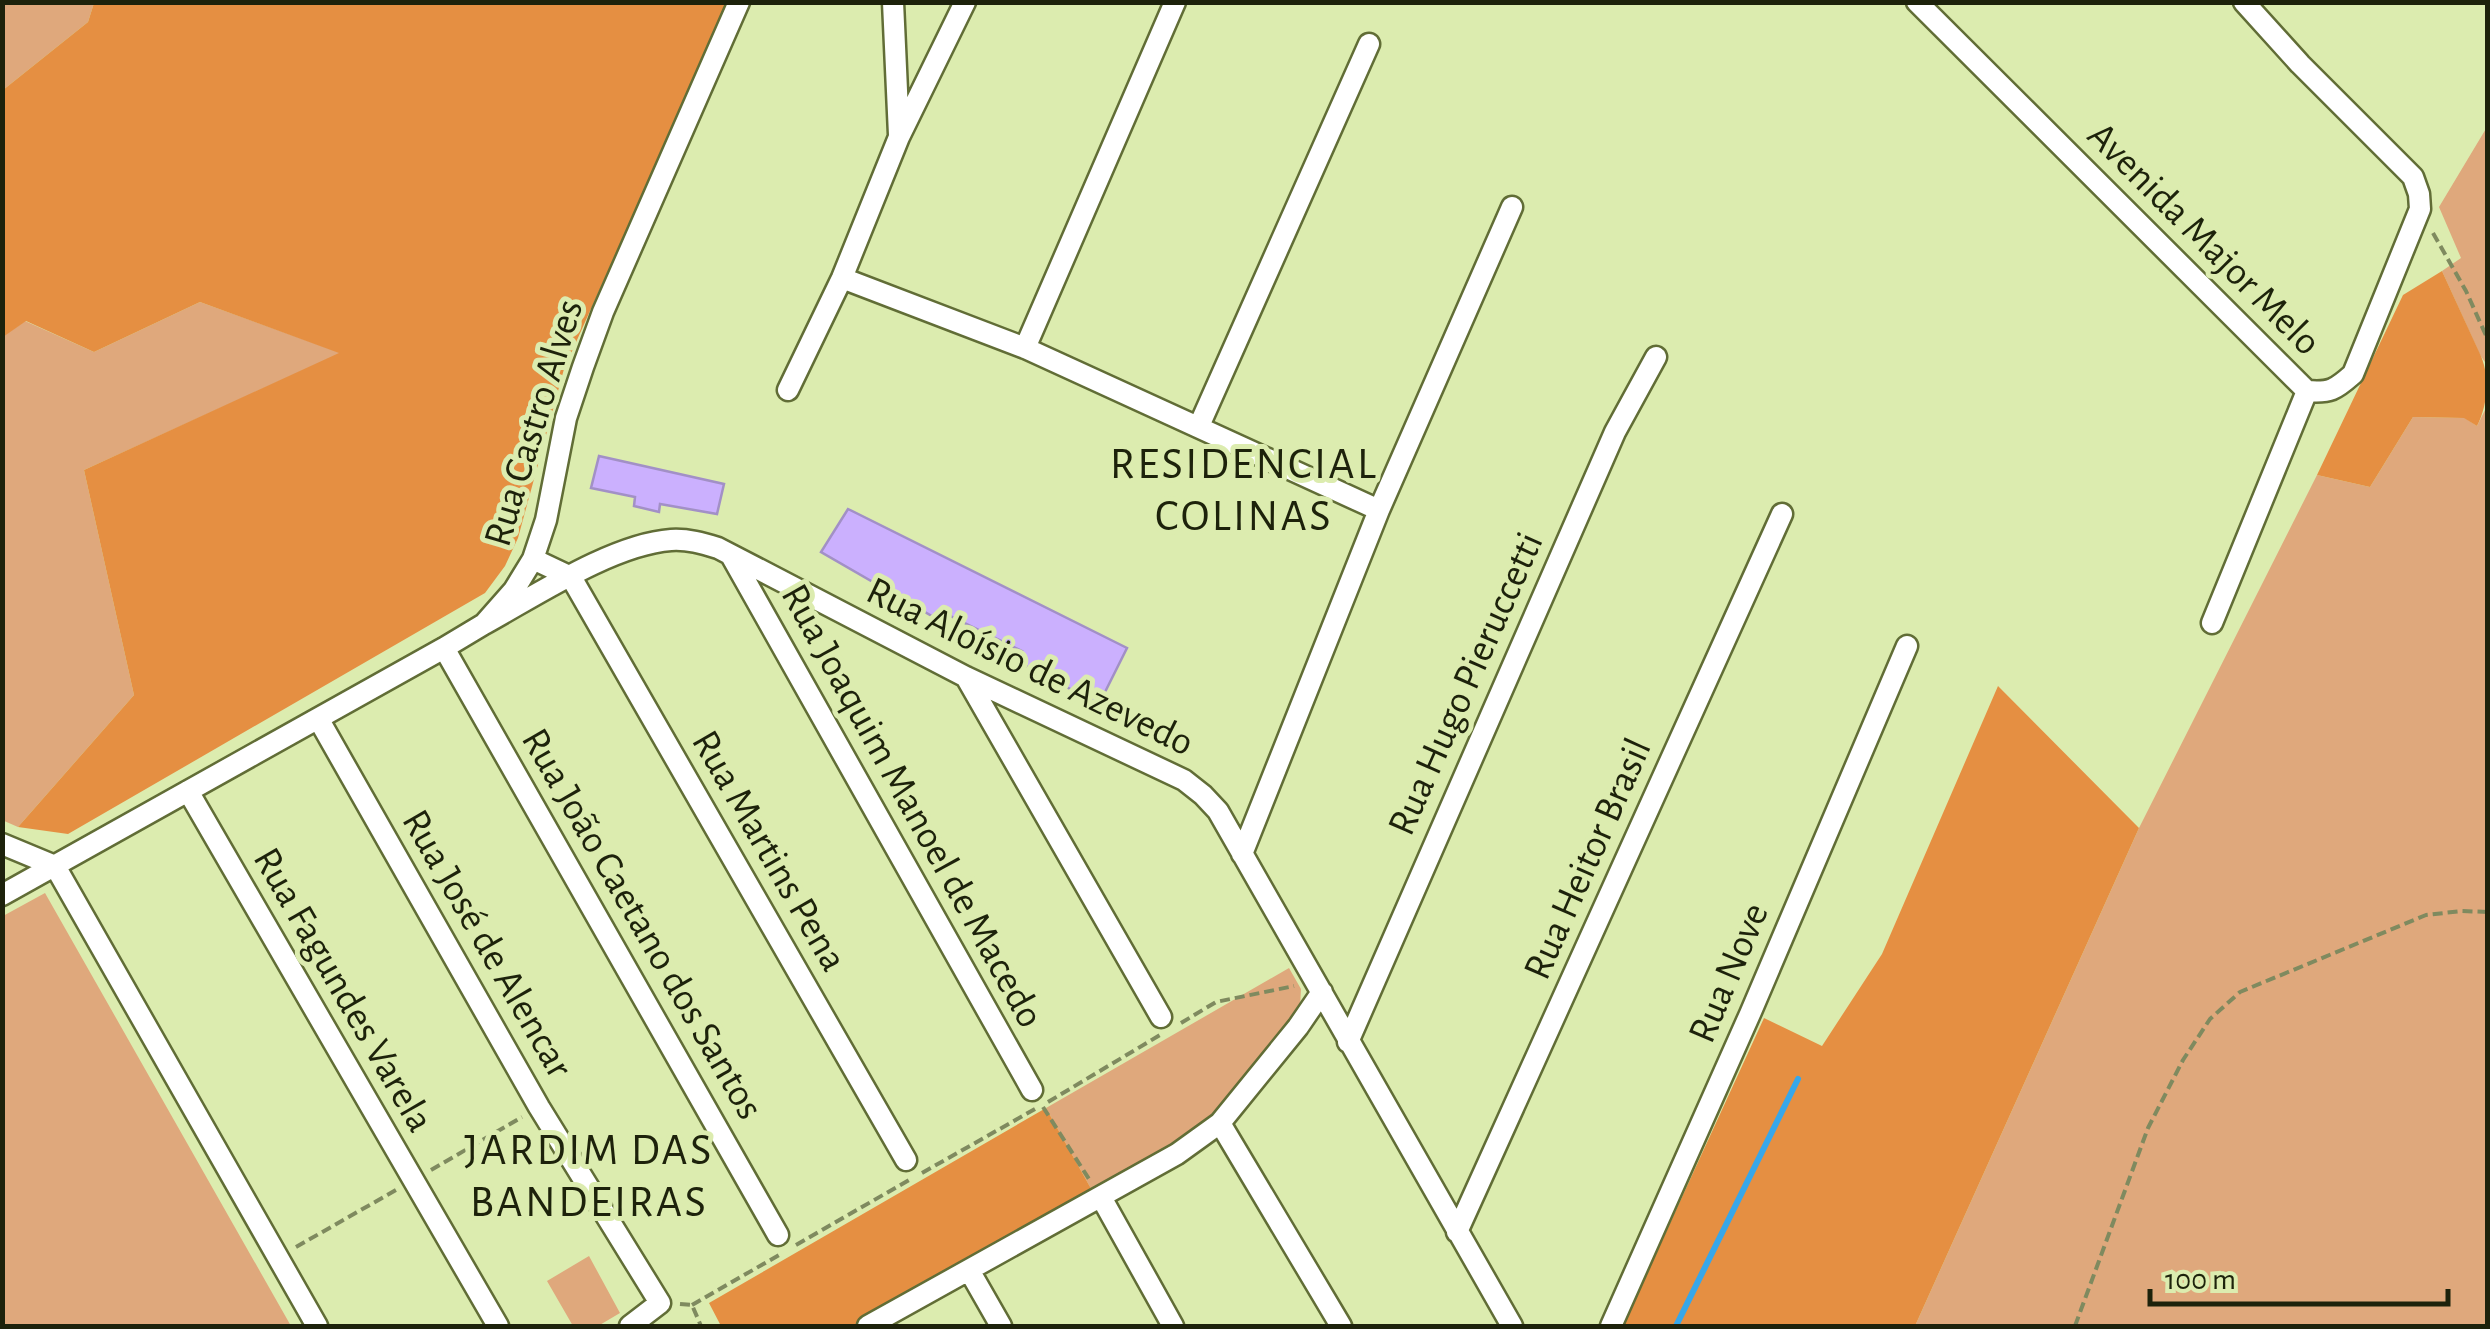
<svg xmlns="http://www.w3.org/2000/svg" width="2490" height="1329" font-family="'Alegreya Sans',sans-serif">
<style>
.green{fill:#dfa87c}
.forest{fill:#e58f42}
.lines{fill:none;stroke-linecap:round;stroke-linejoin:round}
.stream{stroke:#37a7ea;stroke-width:6}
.building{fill:#cbb0fe;stroke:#a290c6;stroke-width:2.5}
.minor-casing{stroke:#616d36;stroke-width:25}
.path{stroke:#7f8a5f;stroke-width:4;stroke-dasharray:10 5;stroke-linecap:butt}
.minor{stroke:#fff;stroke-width:20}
.labels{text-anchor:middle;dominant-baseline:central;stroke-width:10;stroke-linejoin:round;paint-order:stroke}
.street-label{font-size:40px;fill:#1d220b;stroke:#dcecaf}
.quarter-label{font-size:45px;letter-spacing:2.5px;fill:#1d220b;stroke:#dcecaf}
</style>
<rect width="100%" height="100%" fill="#dcecaf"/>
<path class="green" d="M3 3H94L88 22 3 90Z
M2487 127V365L2480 355 2442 271 2461 258 2439 207Z
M200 302 341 353 84 470 134 695 18 827 2 820V337L25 321 94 352Z
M2487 406V1326H1915L2139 828 2317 475 2370 487 2413 417 2465 418 2477 426Z
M45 893 291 1326H3V916Z
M1289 968 1301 989 1300 1008 1228 1102 1189 1138 1094 1194 1046 1108Z
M589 1256 620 1313 598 1326H573L547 1281Z"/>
<path class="forest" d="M94 3H728L564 369 518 538 505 566 485 593 68 834 18 827 134 695 84 470 339 353 200 302 94 352 26 321 3 337V90L88 22Z
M2442 271 2480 354C2490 375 2488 405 2477 426L2464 418 2413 417 2370 487 2317 475 2403 295Z
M1998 686 2139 828 1915 1326H1623L1764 1018 1822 1046 1882 954Z
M1046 1108 1094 1194 857 1326H721L709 1303Z"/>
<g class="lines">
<path class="stream" d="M1676 1326 1798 1079"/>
</g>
<path class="building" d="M599 456 724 484 717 514 660 504 659 512 634 506 635 497 591 488Z
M848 509 1127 648 1099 704 1017 661 1022 651 948 615 944 623 821 552Z"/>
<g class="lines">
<defs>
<path id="minor" d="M893 2 899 135
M1917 2 2307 391 2212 623
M2244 2 2300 64 2413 177 2419 194 2420 209 2353 374C2335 390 2330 393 2307 391
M842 278 1025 348 1379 510
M1025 348 1175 2
M788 390 842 278 899 137 965 2
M1199 426 1369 44
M732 557 1032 1090
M533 559 571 577 906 1160
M484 624C535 596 613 544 671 540 688 539 702 543 718 548L966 677 1184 780 1203 795 1218 811 1512 1326
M444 648 778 1235
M966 677 1161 1017
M319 720 539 1107 660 1303 630 1326
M188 791 498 1326
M2 844 55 866
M1242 854 1379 510 1512 207
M55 866 317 1326
M2 895 444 648 484 624 514 590 533 559 546 520 566 418 583 367 603 312 739 2
M1348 1042 1615 432 1656 357
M1220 1123 1341 1326
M1101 1197 1173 1326
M1457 1232 1782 514
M969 1270 1001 1326
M868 1326 1177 1154 1220 1123 1298 1027 1322 992
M1611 1326 1750 1014 1907 646"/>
</defs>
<use href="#minor" class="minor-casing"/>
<path class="path" d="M2433 233 2466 291 2488 340
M1181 1023 1216 1002 1294 986
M1048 1102 1160 1035
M1043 1107 1089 1179
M431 1170 522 1117
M922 1173 1035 1109
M796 1245 909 1180
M296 1247 396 1190
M680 1304 692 1305 701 1326
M692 1305 779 1255
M2075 1326 2148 1128 2183 1060 2210 1019 2240 992 2426 915 2462 911 2488 912"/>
<use href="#minor" class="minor"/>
</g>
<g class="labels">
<g class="street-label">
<text transform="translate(2204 239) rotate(45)">Avenida Major Melo</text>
<text transform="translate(534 423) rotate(-73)">Rua Castro Alves</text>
<text transform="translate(1030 667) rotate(26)">Rua Aloísio de Azevedo</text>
<text transform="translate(1466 684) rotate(-66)">Rua Hugo Pieruccetti</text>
<text transform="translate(912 806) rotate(61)">Rua Joaquim Manoel de Macedo</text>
<text transform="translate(769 851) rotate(60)">Rua Martins Pena</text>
<text transform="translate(1588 859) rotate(-66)">Rua Heitor Brasil</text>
<text transform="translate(642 924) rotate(60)">Rua João Caetano dos Santos</text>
<text transform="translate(487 944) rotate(60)">Rua José de Alencar</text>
<text transform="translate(1729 973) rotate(-67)">Rua Nove</text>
<text transform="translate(343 990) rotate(60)">Rua Fagundes Varela</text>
</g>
<g class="quarter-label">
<text x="1244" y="464">RESIDENCIAL<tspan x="1244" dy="52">COLINAS</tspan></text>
<text x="589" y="1150">JARDIM DAS<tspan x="589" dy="52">BANDEIRAS</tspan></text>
</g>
</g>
<rect width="2490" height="1329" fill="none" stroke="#1d220b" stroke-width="10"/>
<path d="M2150 1289v15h298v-15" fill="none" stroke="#1d220b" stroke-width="5"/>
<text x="2165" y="1289" font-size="30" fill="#1d220b" stroke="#dcecaf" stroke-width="8" paint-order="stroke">100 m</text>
</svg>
